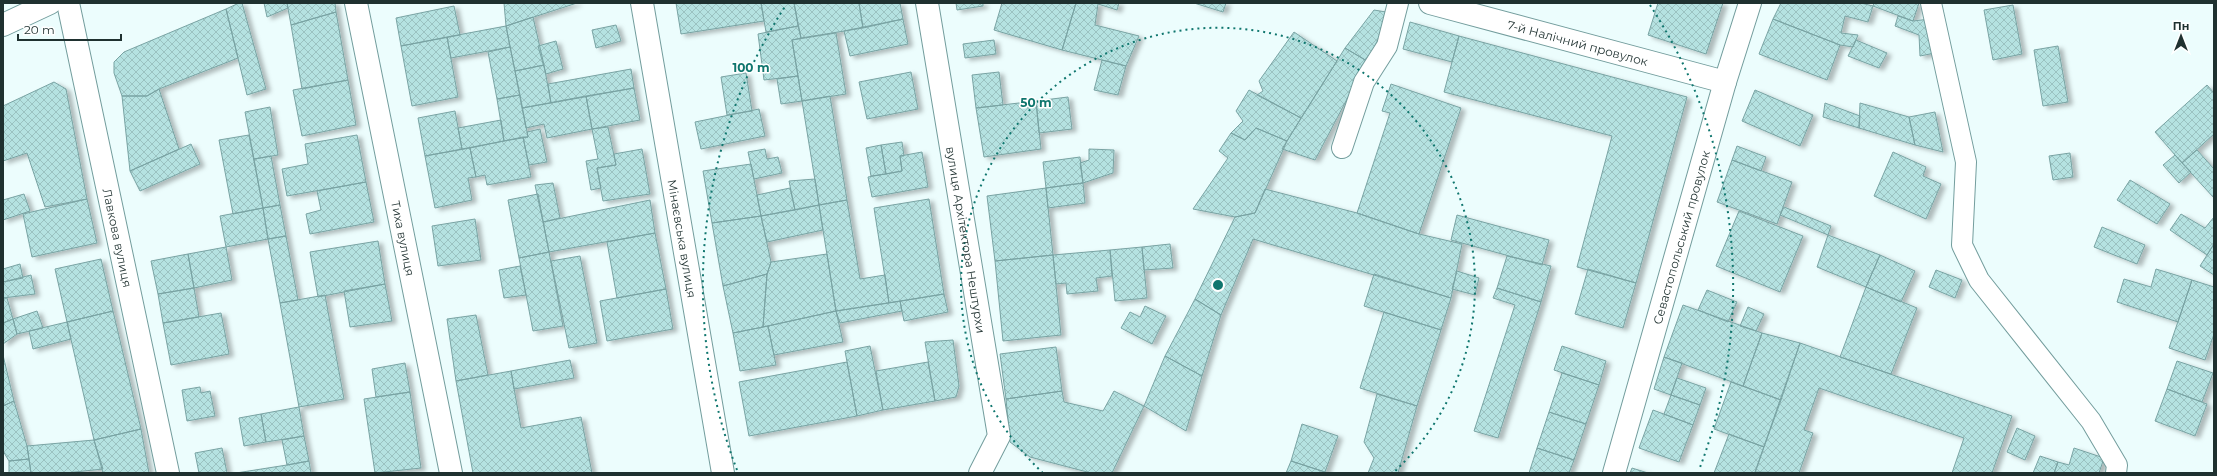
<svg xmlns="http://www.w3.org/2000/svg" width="2217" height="476" font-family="Montserrat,sans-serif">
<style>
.building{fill:url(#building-cross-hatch);stroke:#79a3a3;filter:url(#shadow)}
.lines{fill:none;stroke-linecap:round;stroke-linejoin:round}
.service-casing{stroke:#739d9d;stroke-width:22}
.minor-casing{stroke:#739d9d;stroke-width:24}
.secondary-casing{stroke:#739d9d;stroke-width:24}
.service{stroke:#fff;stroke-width:20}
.minor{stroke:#fff;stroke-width:22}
.secondary{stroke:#fff;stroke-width:22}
.ring{fill:none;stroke:#0f766e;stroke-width:2;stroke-dasharray:2 4}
.labels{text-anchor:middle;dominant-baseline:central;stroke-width:3;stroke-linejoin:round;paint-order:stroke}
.street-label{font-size:12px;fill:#1f3130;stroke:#fff}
.centre{fill:#0f766e;stroke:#fff;stroke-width:2}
.ring-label{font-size:12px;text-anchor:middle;font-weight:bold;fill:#0f766e;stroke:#fff;stroke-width:3;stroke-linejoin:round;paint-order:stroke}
</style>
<defs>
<pattern id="building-cross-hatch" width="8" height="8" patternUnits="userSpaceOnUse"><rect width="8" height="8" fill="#b5e2e1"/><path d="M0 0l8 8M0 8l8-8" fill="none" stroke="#9bc2c1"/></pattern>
<filter id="shadow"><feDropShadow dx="4.5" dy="2.5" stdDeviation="2" flood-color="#0004"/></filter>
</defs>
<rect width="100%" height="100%" fill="#ecfdfd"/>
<path class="building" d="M239 3H242L266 89 247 95 226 9Z
M264 3H287L288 8 267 17Z
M287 3H335L336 12 291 25Z
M504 3H577L506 26Z
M676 3H761L764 21 681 34Z
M761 3H794L798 26 766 32Z
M794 3H859L863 28 801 38Z
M859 3H900L903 19 863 28Z
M956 3H983V6L957 10Z
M1002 3H1076L1062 50 994 30Z
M1076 3H1119L1117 10 1098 4 1095 25 1139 36 1126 66 1062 50Z
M1194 3H1226L1223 12Z
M1658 3H1723L1706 54 1648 35Z
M1781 3H1861L1873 6 1868 22 1845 16 1841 33 1858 35 1853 47 1840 45 1773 19Z
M1874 3H1919L1913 21 1873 6Z
M2013 5 2022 54 1993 60 1984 10Z
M454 6 460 35 401 46 396 18Z
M226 9 238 58 159 89 147 96H122L114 73V62L124 52Z
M1374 10 1392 13 1367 61 1345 48Z
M336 12 348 80 302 89 291 25Z
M1898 16 1913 21 1930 19 1935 53 1920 56 1919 35 1895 26Z
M533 17 544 65 515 71 506 26Z
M903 19 908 44 850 56 844 31Z
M1773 19 1840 45 1827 80 1759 54Z
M1410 22 1459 36 1452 62 1403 49Z
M616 25 621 41 596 48 592 30Z
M506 26 510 47 451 58 447 37Z
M798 26 801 38 792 40 798 76 764 80 758 34Z
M1294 32 1337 61 1301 118 1257 95 1263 91 1259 81Z
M836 33 846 94 802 101 792 40Z
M1459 36 1687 97 1636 283 1577 267 1612 136 1444 92Z
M447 37 458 97 412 106 401 46Z
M994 40 996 54 965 58 963 44Z
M1856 40 1887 53 1879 68 1848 56Z
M556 41 563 69 546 74 538 46Z
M2058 46 2068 102 2043 106 2034 50Z
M510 47 520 95 497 99 488 52Z
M1345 48 1367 61 1315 160 1282 149Z
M1102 60 1126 66 1118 95 1094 90Z
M544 65 551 103 522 108 515 71Z
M631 69 634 88 551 103 548 84Z
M911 72 918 109 867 119 859 82Z
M999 72 1003 105 976 108 972 75Z
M746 73 752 111 727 115 721 77Z
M798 76 802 101 781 104 777 79Z
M348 80 356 125 302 136 293 90Z
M54 82 66 89 87 199 45 207 27 153 3 161V106Z
M1391 84 1461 108 1419 234 1357 213 1390 113 1382 111Z
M2207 85 2214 93V134L2182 163 2155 132Z
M634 88 640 120 592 129 586 96Z
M159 89 179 149 130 171 122 96H147Z
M1249 90 1301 118 1287 141 1256 128 1245 140 1231 133 1243 121 1236 111Z
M1755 90 1813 115 1800 146 1742 121Z
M520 95 528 137 504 141 497 99Z
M586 96 592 129 547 138 544 124 526 128 522 108Z
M830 96 847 200 819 205 802 101Z
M1068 97 1072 129 1039 133 1036 101Z
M1036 101 1041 149 984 157 976 108Z
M1825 103 1860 116 1859 128 1823 117Z
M1860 103 1909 117 1915 145 1859 128Z
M270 107 278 155 254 159 245 112Z
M759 109 765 136 701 149 695 122Z
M455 111 462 149 425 156 418 118Z
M1935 112 1943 152 1915 145 1909 117Z
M501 120 504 141 462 149 458 128Z
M608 127 616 165 597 168 601 188 591 190 586 161 598 159 592 129Z
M1256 128 1287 141 1255 213 1235 217 1193 209 1228 158 1219 151 1231 133 1245 140Z
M540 129 547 162 529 165 523 137H528L527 132Z
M249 135 263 208 233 214 219 140Z
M357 135 366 182 287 196 282 169 308 164 305 144Z
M523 137 531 177 487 185 485 175 476 177 470 148Z
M902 142 904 156H900L902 171 886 174 881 145Z
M191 144 200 164 140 191 130 171Z
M881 145 886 174 871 176 866 148Z
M1737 146 1766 157 1761 171 1732 160Z
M470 148 476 177 468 178 472 200 435 208 425 156Z
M642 149 650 194 603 201 597 168 616 165 614 154Z
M765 149 767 159 778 157 782 173 754 179 748 152Z
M1089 149 1114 150 1113 173 1083 183 1080 163 1089 160Z
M2197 150 2214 169V198L2182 163Z
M922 152 928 187 872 197 868 177 902 171 900 156Z
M1893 152 1926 167 1923 176 1941 184 1926 219 1874 196Z
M2070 153 2073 177 2053 180 2049 156Z
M2175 155 2191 172 2179 183 2163 165Z
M271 156 280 205 263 208 254 159Z
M1080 157 1083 183 1046 188 1043 162Z
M1732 160 1792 182 1777 224 1717 202Z
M751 164 761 216 712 223 703 171Z
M815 179 819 205 795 210 789 181Z
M2130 180 2170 204 2157 224 2117 200Z
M366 182 374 222 310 234 306 214 321 210 317 191Z
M553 183 560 218 543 222 535 185Z
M1083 183 1085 203 1048 208 1046 188Z
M790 188 795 210 761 216 757 195Z
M1046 188 1053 255 995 261 987 196Z
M1265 189 1357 213 1419 234 1462 244 1451 298 1253 239 1221 315 1195 299 1235 217 1255 213Z
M24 194 30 211 3 220V200Z
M538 194 549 252 519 258 508 200Z
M87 199 97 243 32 257 23 214Z
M929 199 944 294 889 303 874 208Z
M650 200 655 233 549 252 543 222Z
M847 200 860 279 885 275 889 303 836 311 819 205Z
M280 205 286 236 268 239 263 208Z
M819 205 823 230 767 242 761 216Z
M1784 207 1831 226 1828 235 1780 215Z
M263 208 268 239 226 247 220 216Z
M1739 211 1803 236 1780 292 1716 266Z
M2181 214 2205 228 2214 217V244L2207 255 2170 230Z
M1457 215 1549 240 1542 265 1451 240Z
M761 216 771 262 767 274 723 286 712 223Z
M475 219 481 260 438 266 432 226Z
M2102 227 2145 245 2137 264 2094 247Z
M655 233 666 289 617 298 607 242Z
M1828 235 1880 255 1866 287 1817 267Z
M286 236 298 300 280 303 268 239Z
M378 241 385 284 318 297 310 252Z
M1170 244 1173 268 1144 270 1142 247Z
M2214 244V275L2200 266Z
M226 247 232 280 194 288 188 254Z
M1142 247 1147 298 1115 301 1110 250Z
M1110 250 1112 276 1096 278 1098 291 1067 294 1066 283 1056 284 1053 255Z
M549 252 563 326 533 331 519 258Z
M188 254 194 288 158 294 151 261Z
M827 254 836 311 763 327 767 274 771 262Z
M1053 255 1061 335 1003 341 995 261Z
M1880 255 1915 271 1901 302 1866 287Z
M580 256 597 343 569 348 551 261Z
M1507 256 1551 266 1541 302 1497 288Z
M101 259 113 311 67 322 55 269Z
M20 264 23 278 3 282V269Z
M520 266 526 295 504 298 499 270Z
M1588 269 1636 283 1623 328 1575 314Z
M2156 269 2192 280 2178 322 2117 302 2124 279 2151 287Z
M1936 270 1962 280 1955 298 1929 287Z
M1457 271 1479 278 1475 295 1452 289Z
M767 274 763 327 733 333 723 286Z
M1374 274 1451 298 1441 330 1364 306Z
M31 275 35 294 3 298V282Z
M2192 280 2214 287V334L2205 360 2169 348Z
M385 284 392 321 350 327 344 291Z
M1866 287 1917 308 1891 374 1840 357Z
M194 288 199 317 163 323 158 294Z
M1497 288 1541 302 1498 438 1474 431 1515 305 1493 298Z
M666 289 673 329 607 341 600 301Z
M1707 290 1737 302 1728 322 1698 310Z
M944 294 948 312 904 321 900 301Z
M325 295 344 399 299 407 280 303Z
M3 298H7L13 319 3 323Z
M1195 299 1221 315 1202 376 1165 356Z
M900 301 902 311 840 323 836 311Z
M1683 305 1762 333 1743 386 1664 357Z
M1145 306 1166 316 1152 344 1121 328 1130 312 1140 317Z
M1748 307 1764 314 1756 331 1740 326Z
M37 311 43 328 17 334 13 319Z
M113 311 141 429 94 440 67 322Z
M836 311 843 342 774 355 768 326Z
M1384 312 1441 330 1417 406 1360 388Z
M221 313 229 354 171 365 163 323Z
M476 315 488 375 456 381 447 319Z
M13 319 17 334 3 344V323Z
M67 322 71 339 33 349 29 331Z
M768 326 776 365 740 371 733 333Z
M1762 333 1800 343 1781 400 1743 386Z
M953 340 959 386 956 397 935 401 925 342Z
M1800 343 2012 416 1992 473H1952L1964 438 1819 388 1804 430 1813 433 1799 473 1755 472Z
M870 346 883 410 857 416 845 351Z
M1562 346 1606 361 1599 385 1554 370Z
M1056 347 1062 391 1006 399 1000 354Z
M3 355 14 401 3 406Z
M1165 356 1202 376 1186 431 1144 406Z
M1664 357 1682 363 1671 395 1654 389Z
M570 360 574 378 514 389 511 371Z
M2177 361 2213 373 2202 402 2167 389Z
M847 362 857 416 749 436 739 382Z
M928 362 935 401 883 410 876 371Z
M405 363 410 392 376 397 372 369Z
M511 371 521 428 581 417 592 473H473L456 381Z
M1562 373 1599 385 1586 424 1549 412Z
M1677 378 1706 388 1700 405 1671 395Z
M1731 382 1781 400 1764 447 1714 429Z
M200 387 201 393 210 391 215 416 187 421 182 390Z
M2167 389 2207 404 2195 436 2155 421Z
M1062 391 1064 402 1103 411 1114 391 1144 406 1112 473H1091L1030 457 1010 442 1006 399Z
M410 392 421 468 375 473 364 399Z
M1377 394 1417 406 1398 473H1368L1374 458 1364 442Z
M1671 395 1700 405 1693 425 1664 414Z
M14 401 27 446 29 459 9 461 3 451V406Z
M299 407 304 436 266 442 261 414Z
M1653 410 1693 425 1679 462 1639 448Z
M1549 412 1586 424 1574 460 1537 448Z
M261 414 266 442 244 446 239 418Z
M1302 424 1338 436 1325 472 1291 461Z
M2017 428 2035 436 2025 460 2007 452Z
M141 429 149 473H103L94 440Z
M1729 434 1764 447 1755 473H1714Z
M304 436 309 461 287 465 282 440Z
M94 440 103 469 65 473H31L27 446Z
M222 448 227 473H199L195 453Z
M1537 448 1574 460 1569 473H1529Z
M2074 448 2104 458 2099 473H2054L2058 462 2069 465Z
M2040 456 2058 462 2054 473H2033Z
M29 459 31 473H9V461Z
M309 461 311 473H236L287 465Z
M1291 461 1325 472 1327 473H1286Z
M1632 468 1648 473H1630Z"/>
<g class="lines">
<defs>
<path id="service" d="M1931 3 1966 162 1962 245 1979 280 2091 421 2117 465 2116 473
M1342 148 1364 82 1387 46 1398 3"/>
<g id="minor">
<path id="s1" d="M68 3 168 473"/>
<path id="s2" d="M356 3 451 473"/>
<path id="s3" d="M642 3 723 473"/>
<path id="s4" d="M1430 3 1725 82"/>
<path id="s5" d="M1614 473 1725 82 1750 3"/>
</g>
<g id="secondary">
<path id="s6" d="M927 3 999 436 980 473"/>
<path d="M3 25 50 3"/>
</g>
</defs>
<use href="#service" class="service-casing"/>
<use href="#minor" class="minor-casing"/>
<use href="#secondary" class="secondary-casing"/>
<use href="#service" class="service"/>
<use href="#minor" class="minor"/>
<use href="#secondary" class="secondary"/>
</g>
<g class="ring">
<path d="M1043 473A257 257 0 1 1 1393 473"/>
<path d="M737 470A515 515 0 0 1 786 5M1650 5A515 515 0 0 1 1699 470"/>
</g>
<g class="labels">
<g class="street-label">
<text stroke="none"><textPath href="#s4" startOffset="153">7-й Налічний провулок</textPath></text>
<text stroke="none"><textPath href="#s1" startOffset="240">Лавкова вулиця</textPath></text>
<text stroke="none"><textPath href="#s2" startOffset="240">Тиха вулиця</textPath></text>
<text stroke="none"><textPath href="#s3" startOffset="239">Мінаєвська вулиця</textPath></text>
<text stroke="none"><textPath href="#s5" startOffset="245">Севастопольський провулок</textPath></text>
<text stroke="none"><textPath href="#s6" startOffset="240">вулиця Архітектора Нештурхи</textPath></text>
</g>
</g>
<circle cx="1218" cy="285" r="6" class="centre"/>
<g class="ring-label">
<text x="751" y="72">100 m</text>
<text x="1036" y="107">50 m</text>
</g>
<rect width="2217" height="476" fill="none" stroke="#1f3130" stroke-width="8"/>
<g transform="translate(2181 36)" stroke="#ffffff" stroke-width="3" paint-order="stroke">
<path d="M0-3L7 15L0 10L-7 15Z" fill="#1f3130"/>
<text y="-6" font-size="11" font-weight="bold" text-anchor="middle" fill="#1f3130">Пн</text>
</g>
<path d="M18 34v6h103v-6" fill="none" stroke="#1f3130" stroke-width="2"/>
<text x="24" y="34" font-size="12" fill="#1f3130" stroke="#ffffff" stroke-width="3" paint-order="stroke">20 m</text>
</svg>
